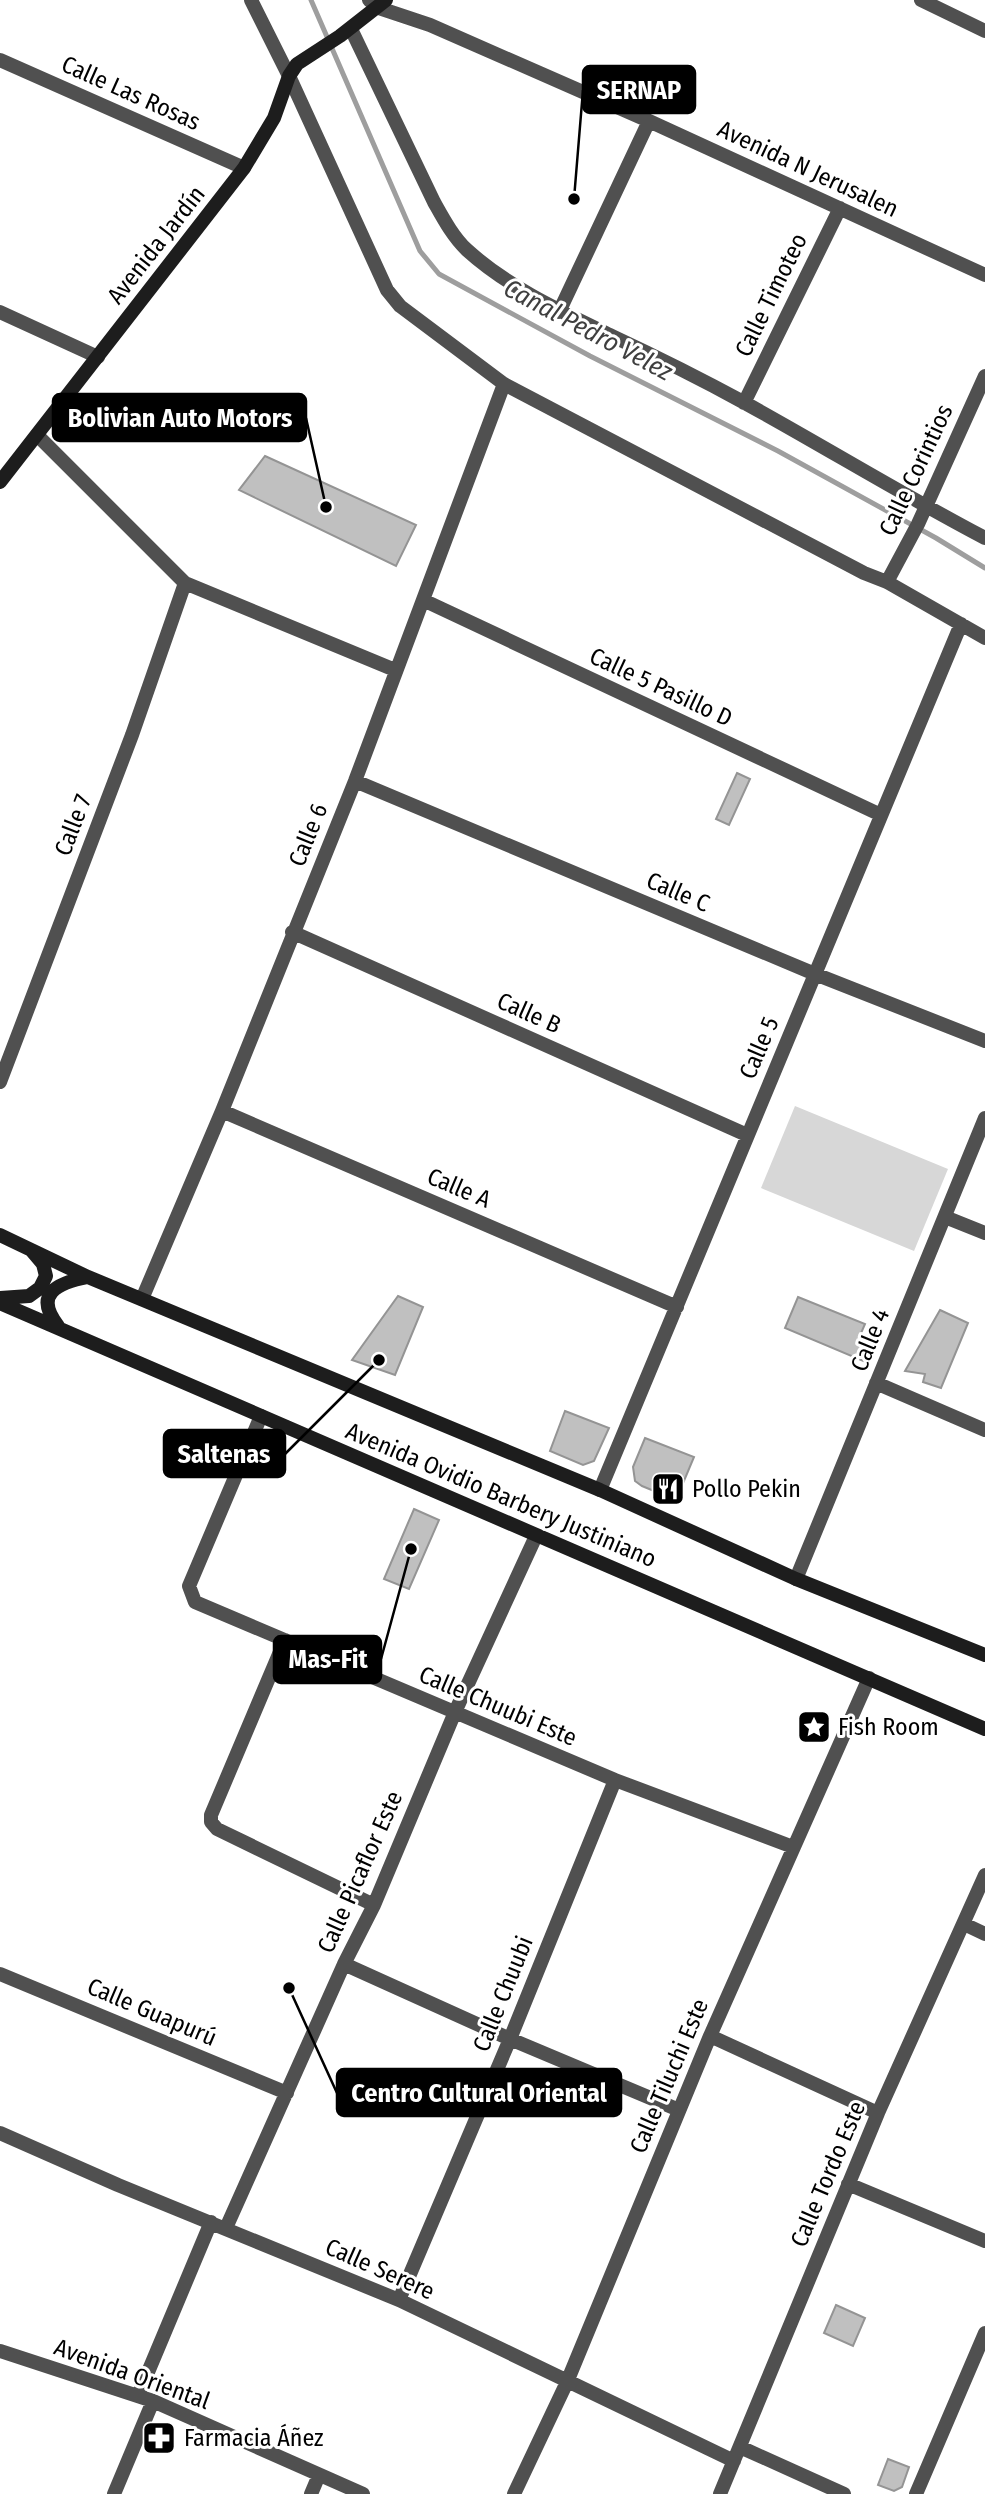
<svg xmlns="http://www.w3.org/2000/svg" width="985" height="2494" font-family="'Fira Sans Condensed',sans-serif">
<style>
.green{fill:#d7d7d7}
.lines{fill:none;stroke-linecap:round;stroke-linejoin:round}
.stream{stroke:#9e9e9e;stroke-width:5}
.building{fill:#c0c0c0;stroke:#949494;stroke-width:2}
.street{stroke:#505050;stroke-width:14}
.secondary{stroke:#1d1d1d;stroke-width:14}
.labels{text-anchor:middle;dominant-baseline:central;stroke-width:6;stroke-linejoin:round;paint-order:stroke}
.street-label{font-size:24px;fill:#000;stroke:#fff}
.poi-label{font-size:24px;fill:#000;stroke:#fff;text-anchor:start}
.water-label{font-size:26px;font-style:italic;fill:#3f3f3f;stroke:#fff}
.leader{fill:none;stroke:#000;stroke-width:2.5}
.callout-dot{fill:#000;stroke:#fff;stroke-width:2.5}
.callout{fill:#000;stroke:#000;stroke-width:2.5}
.callout-label{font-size:26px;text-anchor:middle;font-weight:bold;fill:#fff}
</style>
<rect width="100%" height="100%" fill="#fff"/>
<path class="green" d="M795 1106 948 1169 914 1251 761 1188Z"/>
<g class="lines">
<path class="stream" d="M311 0 420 251 439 274 590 356 778 451 936 538 985 568"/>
</g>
<path class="building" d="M265 456 416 525 396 566 239 490Z
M737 773 750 779 729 825 716 819Z
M398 1296 423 1307 395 1375 352 1360Z
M798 1297 865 1324 858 1340 874 1347 868 1363 785 1328Z
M940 1310 968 1323 941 1388 923 1382 925 1374 905 1371Z
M565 1411 609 1428 594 1461 583 1465 550 1451Z
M645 1438 694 1457 676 1500 642 1486 635 1481 633 1467Z
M414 1509 439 1520 409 1589 384 1579Z
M836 2305 865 2318 853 2346 824 2333Z
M888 2459 909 2467 902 2487 894 2491 878 2485Z"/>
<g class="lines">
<path class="street" d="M251 0 289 76 387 290 400 306 504 384 864 573 887 582 985 638
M369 0 379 8 430 25 649 121 985 275
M921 0 985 31
M351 29 434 202C443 218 453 237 467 250 509 288 562 312 612 336 657 357 701 379 745 403 825 447 903 495 985 538
M0 60 244 168
M0 312 98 357
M559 312 649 121
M744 403 840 208
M37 435 185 583 395 670
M887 582 918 524 985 376
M423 600 881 815
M355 781 815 974 985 1041
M292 932 747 1135
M0 1082 132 735 185 583
M222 1111 677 1307
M945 1217 985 1233
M142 1299 222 1111 355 781 504 384
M876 1383 985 1430
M261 1416 189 1586 195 1602 615 1780 793 1847
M600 1490 961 624
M796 1579 985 1118
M285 1640 211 1815V1822L217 1829 374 1905
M964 1924 985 1934
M344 1964 510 2039 679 2110
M0 1974 287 2093
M710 2036 878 2113
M0 2133 118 2185 399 2300 734 2461
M848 2184 985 2241
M226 2228 344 1964 374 1905 455 1712 536 1536
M399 2300 510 2039 615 1780
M0 2351 153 2401 363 2494
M138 2396 211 2222
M740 2447 844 2494
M114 2494 153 2401
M311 2494 319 2475
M514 2494 567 2382 710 2036 869 1678
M720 2494 878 2113 985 1875
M916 2494 985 2333"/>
<path class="secondary" d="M0 482 244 168 274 118 289 76 297 64 340 36 386 0
M0 1235 88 1277 600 1490 796 1579 985 1655
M0 1298 29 1296 40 1288 46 1276 43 1264 32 1251
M0 1303 985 1729
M58 1326C33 1294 57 1283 88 1277"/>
</g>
<defs>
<symbol id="restaurant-square" viewBox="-11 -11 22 22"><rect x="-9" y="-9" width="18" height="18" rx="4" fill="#000" stroke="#fff"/><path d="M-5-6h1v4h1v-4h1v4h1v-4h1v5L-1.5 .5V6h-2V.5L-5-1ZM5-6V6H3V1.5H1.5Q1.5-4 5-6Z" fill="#fff"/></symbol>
<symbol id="sight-square" viewBox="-11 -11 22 22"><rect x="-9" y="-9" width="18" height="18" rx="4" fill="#000" stroke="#fff"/><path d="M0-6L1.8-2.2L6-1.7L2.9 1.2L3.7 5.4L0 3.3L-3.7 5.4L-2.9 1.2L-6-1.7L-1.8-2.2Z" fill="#fff"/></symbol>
<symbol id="pharmacy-square" viewBox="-11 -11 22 22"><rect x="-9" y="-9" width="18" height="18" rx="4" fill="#000" stroke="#fff"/><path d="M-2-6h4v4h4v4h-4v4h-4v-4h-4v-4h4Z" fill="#fff"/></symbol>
</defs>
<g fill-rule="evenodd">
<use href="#restaurant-square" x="649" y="1470" width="38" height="38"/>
<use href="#sight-square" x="795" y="1708" width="38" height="38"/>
<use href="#pharmacy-square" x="140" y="2419" width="38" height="38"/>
</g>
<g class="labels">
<g class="street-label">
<text transform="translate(131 93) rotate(24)">Calle Las Rosas</text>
<text transform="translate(808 169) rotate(25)">Avenida N Jerusalen</text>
<text transform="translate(156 245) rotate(-52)">Avenida Jardín</text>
<text transform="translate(771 295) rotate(-64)">Calle Timoteo</text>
<text transform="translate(916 470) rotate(-65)">Calle Corintios</text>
<text transform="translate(661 687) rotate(25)">Calle 5 Pasillo D</text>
<text transform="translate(73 825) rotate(-69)">Calle 7</text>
<text transform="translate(308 835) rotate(-68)">Calle 6</text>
<text transform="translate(678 892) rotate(23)">Calle C</text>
<text transform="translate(529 1013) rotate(24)">Calle B</text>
<text transform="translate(759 1048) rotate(-67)">Calle 5</text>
<text transform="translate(459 1188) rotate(23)">Calle A</text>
<text transform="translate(870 1340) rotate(-68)">Calle 4</text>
<text transform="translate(501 1495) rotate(23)">Avenida Ovidio Barbery Justiniano</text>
<text transform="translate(498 1706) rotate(23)">Calle Chuubi Este</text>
<text transform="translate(360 1872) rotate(-66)">Calle Picaflor Este</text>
<text transform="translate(503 1994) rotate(-68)">Calle Chuubi</text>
<text transform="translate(152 2012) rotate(23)">Calle Guapurú</text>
<text transform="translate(669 2076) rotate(-67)">Calle Tiluchi Este</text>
<text transform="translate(828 2174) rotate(-67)">Calle Tordo Este</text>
<text transform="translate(380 2269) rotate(24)">Calle Serere</text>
<text transform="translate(132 2374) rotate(20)">Avenida Oriental</text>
</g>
<g class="poi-label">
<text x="692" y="1489">Pollo Pekin</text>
<text x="838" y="1727">Fish Room</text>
<text x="184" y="2438">Farmacia Áñez</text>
</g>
<g class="water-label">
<text transform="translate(588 330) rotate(28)">Canal Pedro Velez</text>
</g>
</g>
<path class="leader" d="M574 199L583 90M326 507L306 418M379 1360L285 1454M411 1549L381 1659M289 1988L337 2093"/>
<g class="callout-dot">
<circle cx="574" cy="199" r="7"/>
<circle cx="326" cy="507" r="7"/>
<circle cx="379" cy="1360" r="7"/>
<circle cx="411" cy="1549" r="7"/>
<circle cx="289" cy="1988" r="7"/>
</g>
<g class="callout">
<rect x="583" y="66" width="112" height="47" rx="7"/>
<rect x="53" y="394" width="253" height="47" rx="7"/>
<rect x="164" y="1430" width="121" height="47" rx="7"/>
<rect x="274" y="1636" width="107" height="47" rx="7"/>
<rect x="337" y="2069" width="284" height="47" rx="7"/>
</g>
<g class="callout-label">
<text x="639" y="99">SERNAP</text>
<text x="180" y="427">Bolivian Auto Motors</text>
<text x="224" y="1463">Saltenas</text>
<text x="328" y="1668">Mas-Fit</text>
<text x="479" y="2102">Centro Cultural Oriental</text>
</g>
</svg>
